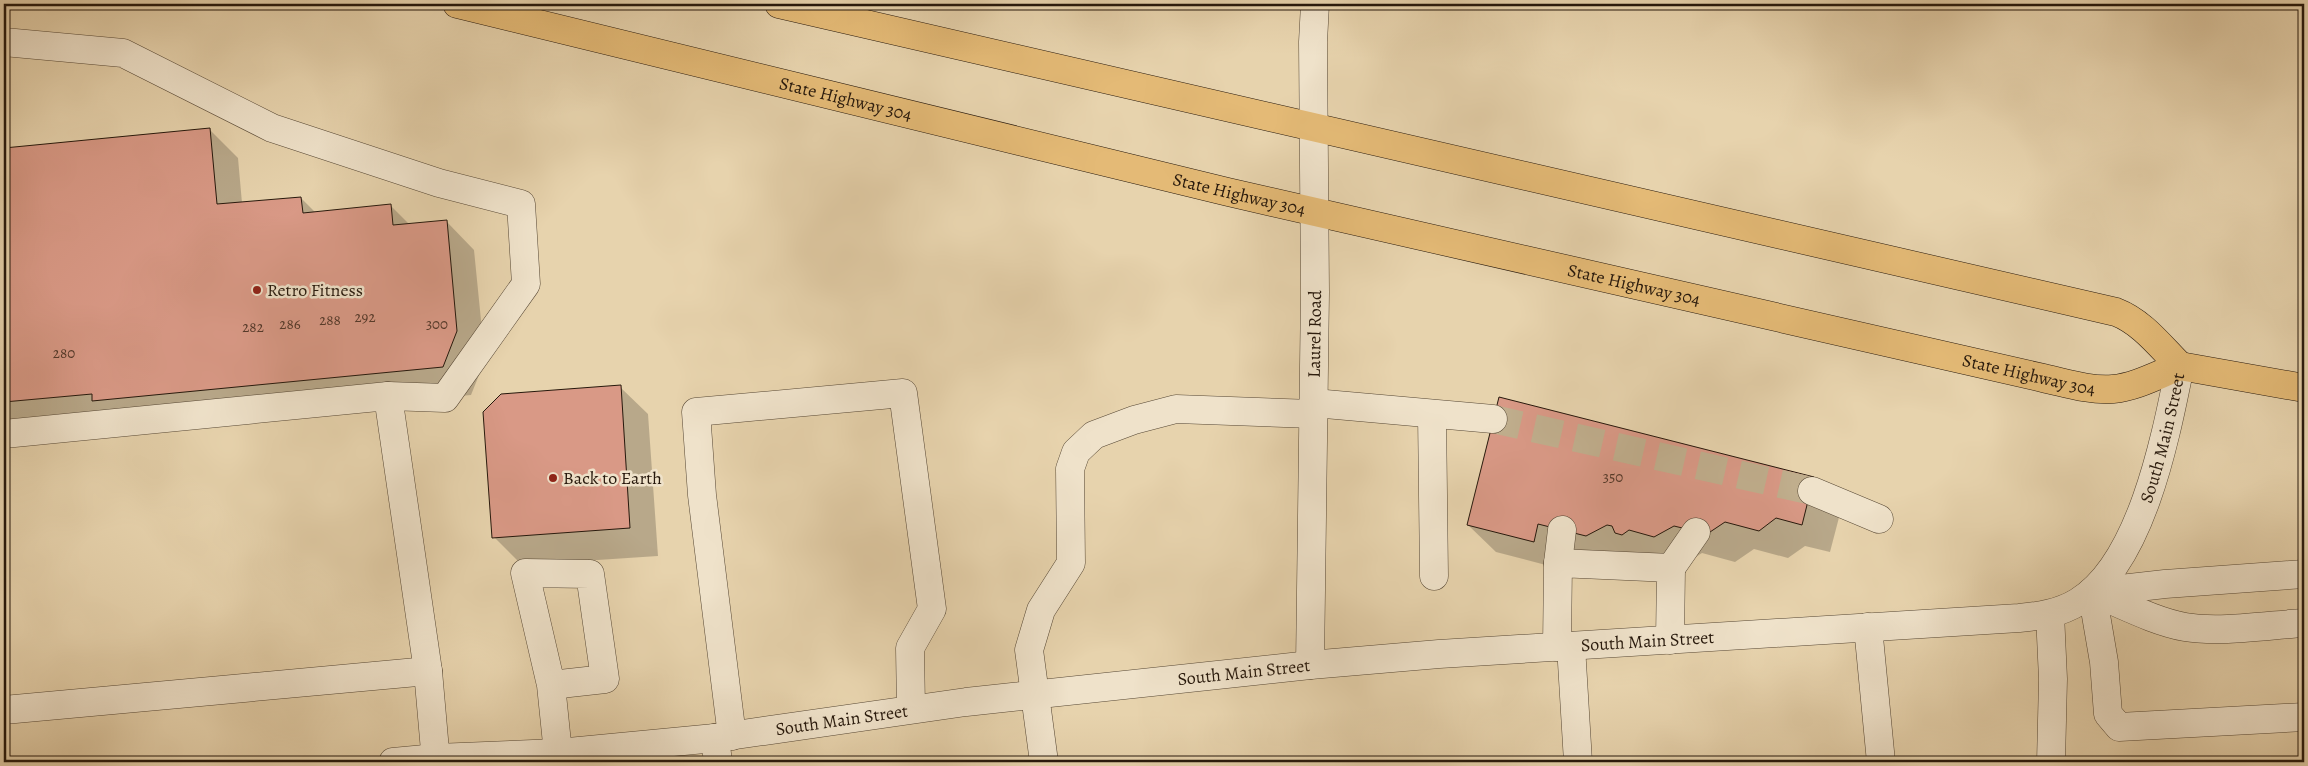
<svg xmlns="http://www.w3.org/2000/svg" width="2308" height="766" font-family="Alegreya,serif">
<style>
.shadow{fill:#0003}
.building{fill:#d99986;stroke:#26180c}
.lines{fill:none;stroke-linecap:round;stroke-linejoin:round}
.minor-tunnel{stroke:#c0ae8d;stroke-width:28;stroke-dasharray:28 14;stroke-linecap:butt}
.minor-casing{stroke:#564734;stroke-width:29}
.major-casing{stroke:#26180c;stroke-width:29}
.minor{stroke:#efe2ca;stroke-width:28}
.major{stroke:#e4ba76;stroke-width:28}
.poi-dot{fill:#8f2418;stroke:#efe2ca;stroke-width:2}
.labels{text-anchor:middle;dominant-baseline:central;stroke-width:5;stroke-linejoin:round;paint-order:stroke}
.number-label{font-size:15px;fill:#53382a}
.street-label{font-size:18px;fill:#26180c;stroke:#efe2ca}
.poi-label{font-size:18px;fill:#26180c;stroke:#efe2ca;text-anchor:start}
</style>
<rect width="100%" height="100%" fill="#e7d3ad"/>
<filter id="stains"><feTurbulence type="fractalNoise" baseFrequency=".004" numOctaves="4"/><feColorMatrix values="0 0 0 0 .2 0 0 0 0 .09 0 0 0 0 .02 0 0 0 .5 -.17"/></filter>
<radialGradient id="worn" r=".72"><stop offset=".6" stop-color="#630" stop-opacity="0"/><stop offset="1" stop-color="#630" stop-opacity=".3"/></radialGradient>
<path class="shadow" d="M210 130 238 158 242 203 301 198 316 213 391 206 410 225 447 222 474 250 485 360 471 395 122 428 4 432V149Z
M620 387 648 414 658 556 522 565 494 537Z
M1500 398 1842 506 1830 552 1805 546 1788 558 1754 549 1735 562 1702 553 1683 565 1644 561 1636 552 1615 564 1561 569 1496 552 1468 525Z"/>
<path class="building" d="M210 128 217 204 301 197 303 213 391 204 393 225 447 220 457 331 443 367 92 401V394L4 402V148Z
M621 385 630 528 492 538 483 412 501 394Z
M1499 397 1814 477 1802 525 1776 518 1759 531 1725 522 1707 534 1674 526 1654 537 1629 530 1622 535 1615 533 1612 526 1607 525 1586 536 1538 524 1534 542 1467 525Z"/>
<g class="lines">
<path class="minor-tunnel" d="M1493 419 1812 491"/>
<defs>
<g id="minor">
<path d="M4 42 123 53 272 128 439 183 521 204 526 284 445 398 388 396"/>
<path d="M1314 403 1493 419"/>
<path d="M1432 414 1434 576"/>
<path d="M4 434 388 396 428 671 436 762"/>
<path d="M1812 491 1879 519"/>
<path d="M1558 563 1562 530"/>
<path d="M1671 568 1696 532"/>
<path d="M2092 592 2104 662 2108 714 2119 727 2304 717"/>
<path d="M2092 592C2122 604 2153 621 2185 627 2220 633 2269 625 2304 623"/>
<path d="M2094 592 2165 584 2304 574"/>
<path d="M2050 614 2053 679 2051 762"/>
<path d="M1868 627 1881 762"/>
<path d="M1571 646 1578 762"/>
<path d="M1557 647 1558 563 1671 568 1670 640"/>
<path id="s1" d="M1310 665 1315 292 1313 42 1315 4"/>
<path d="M551 685 605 679 590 574 525 573 551 685 558 753"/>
<path d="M4 710 428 671"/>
<path d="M732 736 702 495 696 412 903 393 932 609 910 648 911 709"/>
<path d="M715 738 718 762"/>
<path id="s2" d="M393 762 436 758 558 753 715 738 966 702 1310 665 1439 654 2019 618C2040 616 2060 613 2078 602 2142 563 2166 435 2180 366"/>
<path d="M1044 762 1029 650 1041 610 1071 563 1070 469 1076 452 1094 435 1134 420 1176 409 1313 414"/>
</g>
<g id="major">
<path id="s3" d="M457 4 1228 192 2043 378C2066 383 2090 391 2113 389 2136 387 2159 374 2180 366"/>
<path d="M779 4 2116 312C2142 322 2160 346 2180 366"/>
<path d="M2180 366 2304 388"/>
</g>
</defs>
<use href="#minor" class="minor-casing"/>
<use href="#major" class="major-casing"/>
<use href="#minor" class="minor"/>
<use href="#major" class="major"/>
</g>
<g class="poi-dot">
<circle cx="257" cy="290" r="5"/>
<circle cx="553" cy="478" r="5"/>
</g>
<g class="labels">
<g class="number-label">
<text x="365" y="317">292</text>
<text x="330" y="320">288</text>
<text x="290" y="324">286</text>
<text x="437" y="324">300</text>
<text x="253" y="327">282</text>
<text x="64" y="353">280</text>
<text x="1613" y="477">350</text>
</g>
<g class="street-label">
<text stroke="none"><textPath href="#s3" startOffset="400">State Highway 304</textPath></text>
<text stroke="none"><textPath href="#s3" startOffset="805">State Highway 304</textPath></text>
<text stroke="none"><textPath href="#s3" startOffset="1210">State Highway 304</textPath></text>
<text stroke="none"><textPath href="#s1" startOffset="331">Laurel Road</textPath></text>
<text stroke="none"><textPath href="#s3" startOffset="1615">State Highway 304</textPath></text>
<text stroke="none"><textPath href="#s2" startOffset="1884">South Main Street</textPath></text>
<text stroke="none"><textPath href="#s2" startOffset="1261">South Main Street</textPath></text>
<text stroke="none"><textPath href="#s2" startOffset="856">South Main Street</textPath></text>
<text stroke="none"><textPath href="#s2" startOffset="451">South Main Street</textPath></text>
</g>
<g class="poi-label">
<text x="267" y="290">Retro Fitness</text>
<text x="563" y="478">Back to Earth</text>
</g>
</g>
<rect width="2308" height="766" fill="none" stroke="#e7d3ad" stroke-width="20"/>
<rect x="5" y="5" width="2298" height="756" fill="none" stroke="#26180c" stroke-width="2.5"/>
<rect x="10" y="10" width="2288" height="746" fill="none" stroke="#26180c"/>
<rect width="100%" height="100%" filter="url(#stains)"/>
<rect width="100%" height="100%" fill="url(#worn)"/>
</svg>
